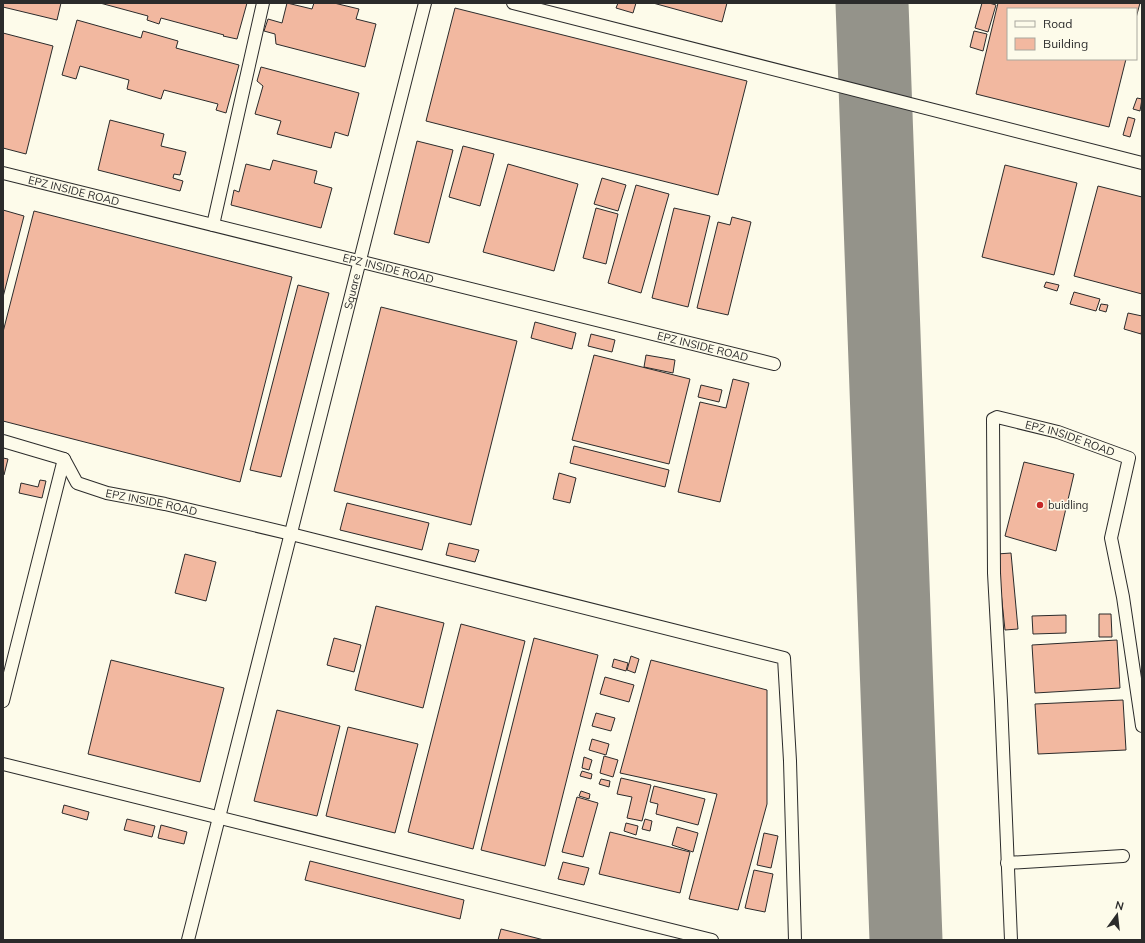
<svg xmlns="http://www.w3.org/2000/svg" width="1145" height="943" font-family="Mulish,sans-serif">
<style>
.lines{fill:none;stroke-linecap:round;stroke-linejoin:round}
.runway{stroke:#94938a;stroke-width:73}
.building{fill:#f2b8a0;stroke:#2b2b2b}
.minor-casing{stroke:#2b2b2b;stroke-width:14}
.minor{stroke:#fdfbea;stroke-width:12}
.poi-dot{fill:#c62828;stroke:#fdfbea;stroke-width:1.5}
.labels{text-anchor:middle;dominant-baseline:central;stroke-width:3;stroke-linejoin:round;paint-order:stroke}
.street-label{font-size:11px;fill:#2b2b2b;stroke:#fdfbea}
.poi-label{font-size:11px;fill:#2b2b2b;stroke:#fdfbea;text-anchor:start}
</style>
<rect width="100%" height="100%" fill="#fdfbea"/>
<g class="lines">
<path class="runway" d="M872 3 906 940"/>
</g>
<path class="building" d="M3 3H61L57 20 3 7Z
M100 3H247L237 39 223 36 224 35 161 18 159 24 147 20 148 16Z
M287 3 312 9 314 3H334L359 9 356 19 376 24 365 67 276 44 275 34 264 31 268 19 282 23Z
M618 3H636L633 13 616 8Z
M653 3H727L722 22Z
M982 3H989L996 5 988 32 975 28Z
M998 3H1140L1136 18V9H1008V59H1126L1109 127 976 94Z
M455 8 747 81 718 195 426 121Z
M77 20 141 38 143 31 178 41 176 48 239 65 226 113 216 110 218 104 164 90 161 99 127 89 129 80 80 66 76 79 62 75Z
M974 31 987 34 983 51 970 47Z
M3 33 53 46 26 154 3 148Z
M261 67 359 93 348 136 335 132 331 148 277 134 281 121 255 114 263 86 257 81Z
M1137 98 1142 99 1140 111 1133 109Z
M1128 117 1135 119 1130 137 1123 135Z
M110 120 164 134 161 146 186 152 180 175 174 174 173 178 183 181 180 191 98 170Z
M417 141 453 150 429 243 394 234Z
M463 146 494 154 480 206 449 197Z
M273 160 317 171 314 183 332 188 321 228 231 205 234 190 239 192 246 164 270 170Z
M508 164 578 184 554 271 483 252Z
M1005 165 1077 183 1054 275 982 257Z
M602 178 626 185 618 211 594 204Z
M636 185 669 194 641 293 608 283Z
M1098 186 1142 197V294L1074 276Z
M596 208 618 214 606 264 583 258Z
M674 208 710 216 688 307 652 298Z
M3 210 24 216 3 297Z
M34 211 292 277 240 482 3 421V332Z
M732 217 751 222 728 315 697 308 718 222 730 225Z
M1046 282 1059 285 1057 291 1044 287Z
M298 285 329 293 281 477 250 470Z
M1074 292 1100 299 1096 311 1070 304Z
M1101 304 1108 305 1106 312 1099 310Z
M381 307 517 341 471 525 334 491Z
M1128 313 1142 316V329L1141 334 1124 329Z
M535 322 576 333 572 349 531 338Z
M591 334 615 340 612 352 588 346Z
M594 355 690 379 669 464 572 440Z
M646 355 675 360 673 373 644 367Z
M733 379 749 383 720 502 678 492 700 402 726 408Z
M701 385 722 390 719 402 698 397Z
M574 446 669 470 665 487 570 463Z
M3 458 8 459 4 475H3Z
M1024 462 1074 474 1056 551 1005 536Z
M559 473 576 478 570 503 553 499Z
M40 480 46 481 42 498 19 493 21 483 38 487Z
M347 503 429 523 422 550 340 530Z
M449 543 479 550 475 562 446 555Z
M1011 553 1018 629 1005 630 997 554Z
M185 554 216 562 206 601 175 593Z
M376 606 444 623 423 708 355 690Z
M1099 614H1111L1112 637H1099Z
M1066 615V633L1033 634 1032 616Z
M461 624 525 641 473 849 408 832Z
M334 638 361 645 354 672 327 665Z
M534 638 598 655 545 866 481 850Z
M1117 640 1120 688 1035 693 1032 645Z
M631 656 639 659 635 673 627 670Z
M614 659 628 663 626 671 612 667Z
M111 660 224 688 200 782 88 754Z
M651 660 767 690V804L738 910 689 899 717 794 620 773Z
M605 677 634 685 629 702 600 694Z
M1123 700 1126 750 1038 754 1035 704Z
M277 710 340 726 317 816 254 801Z
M596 713 615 718 611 731 592 726Z
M348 727 418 744 395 833 326 816Z
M592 739 609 744 606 755 589 750Z
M604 756 618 760 613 777 600 773Z
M584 757 592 760 589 770 582 768Z
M582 771 592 774 591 779 580 776Z
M621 778 651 785 642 821 627 818 632 797 617 794Z
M601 779 610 781 609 787 599 784Z
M654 786 705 799 698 825 656 814 658 804 650 802Z
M581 791 590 794 589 799 579 796Z
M577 797 598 803 583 857 562 852Z
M64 805 89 812 87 820 62 813Z
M127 819 155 826 152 837 124 830Z
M645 819 652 821 650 831 642 829Z
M626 823 638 826 636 835 624 831Z
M161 825 187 832 184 844 158 838Z
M677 827 698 833 693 852 672 845Z
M610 832 690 852 680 893 599 874Z
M764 833 778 836 771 868 757 865Z
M310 861 464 900 460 919 305 880Z
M563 862 589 868 584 885 558 879Z
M754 870 773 874 765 912 745 908Z
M501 929 544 940H498Z"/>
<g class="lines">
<defs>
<g id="minor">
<path d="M513 3 1142 163"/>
<path id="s1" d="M3 173 774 364"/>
<path d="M213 225 263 3"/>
<path id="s2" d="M3 441 64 459 77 483 107 493 165 504 291 534 784 658 790 761 795 940"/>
<path d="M3 701 64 459"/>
<path d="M3 764 712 940"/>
<path d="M1007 863 1123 856"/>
<path id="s3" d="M188 940 425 3"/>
<path id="s4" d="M1011 940 1001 701 994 573 993 419 997 417 1058 432 1129 458 1111 538 1123 597 1142 726"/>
</g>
</defs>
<use href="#minor" class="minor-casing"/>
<use href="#minor" class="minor"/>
</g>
<circle class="poi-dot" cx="1040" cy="505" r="4"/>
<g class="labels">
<g class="street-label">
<text stroke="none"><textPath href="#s1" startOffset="73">EPZ INSIDE ROAD</textPath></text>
<text stroke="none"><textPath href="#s1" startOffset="397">EPZ INSIDE ROAD</textPath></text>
<text stroke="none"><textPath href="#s3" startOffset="669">Square</textPath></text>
<text stroke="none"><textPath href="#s1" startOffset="721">EPZ INSIDE ROAD</textPath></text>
<text stroke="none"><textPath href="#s4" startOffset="602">EPZ INSIDE ROAD</textPath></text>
<text stroke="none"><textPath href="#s2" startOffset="168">EPZ INSIDE ROAD</textPath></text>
</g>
<g class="poi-label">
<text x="1048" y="505">buidling</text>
</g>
</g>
<rect width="1145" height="943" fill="none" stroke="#2b2b2b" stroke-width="8"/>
<rect x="1007" y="8" width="130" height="52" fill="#fdfbea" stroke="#a9a89e"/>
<rect x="1015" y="21" width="20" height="6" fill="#fdfbea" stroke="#a9a89e"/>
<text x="1043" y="28" font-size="12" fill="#2b2b2b">Road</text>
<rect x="1015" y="38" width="20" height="12" fill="#f2b8a0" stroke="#a9a89e"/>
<text x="1043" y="48" font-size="12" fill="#2b2b2b">Building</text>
<g transform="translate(1117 915) rotate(15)" stroke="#fdfbea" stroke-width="3" paint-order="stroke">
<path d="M0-3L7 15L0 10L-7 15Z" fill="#2b2b2b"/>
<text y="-6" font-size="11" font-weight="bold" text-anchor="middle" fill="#2b2b2b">N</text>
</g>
</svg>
